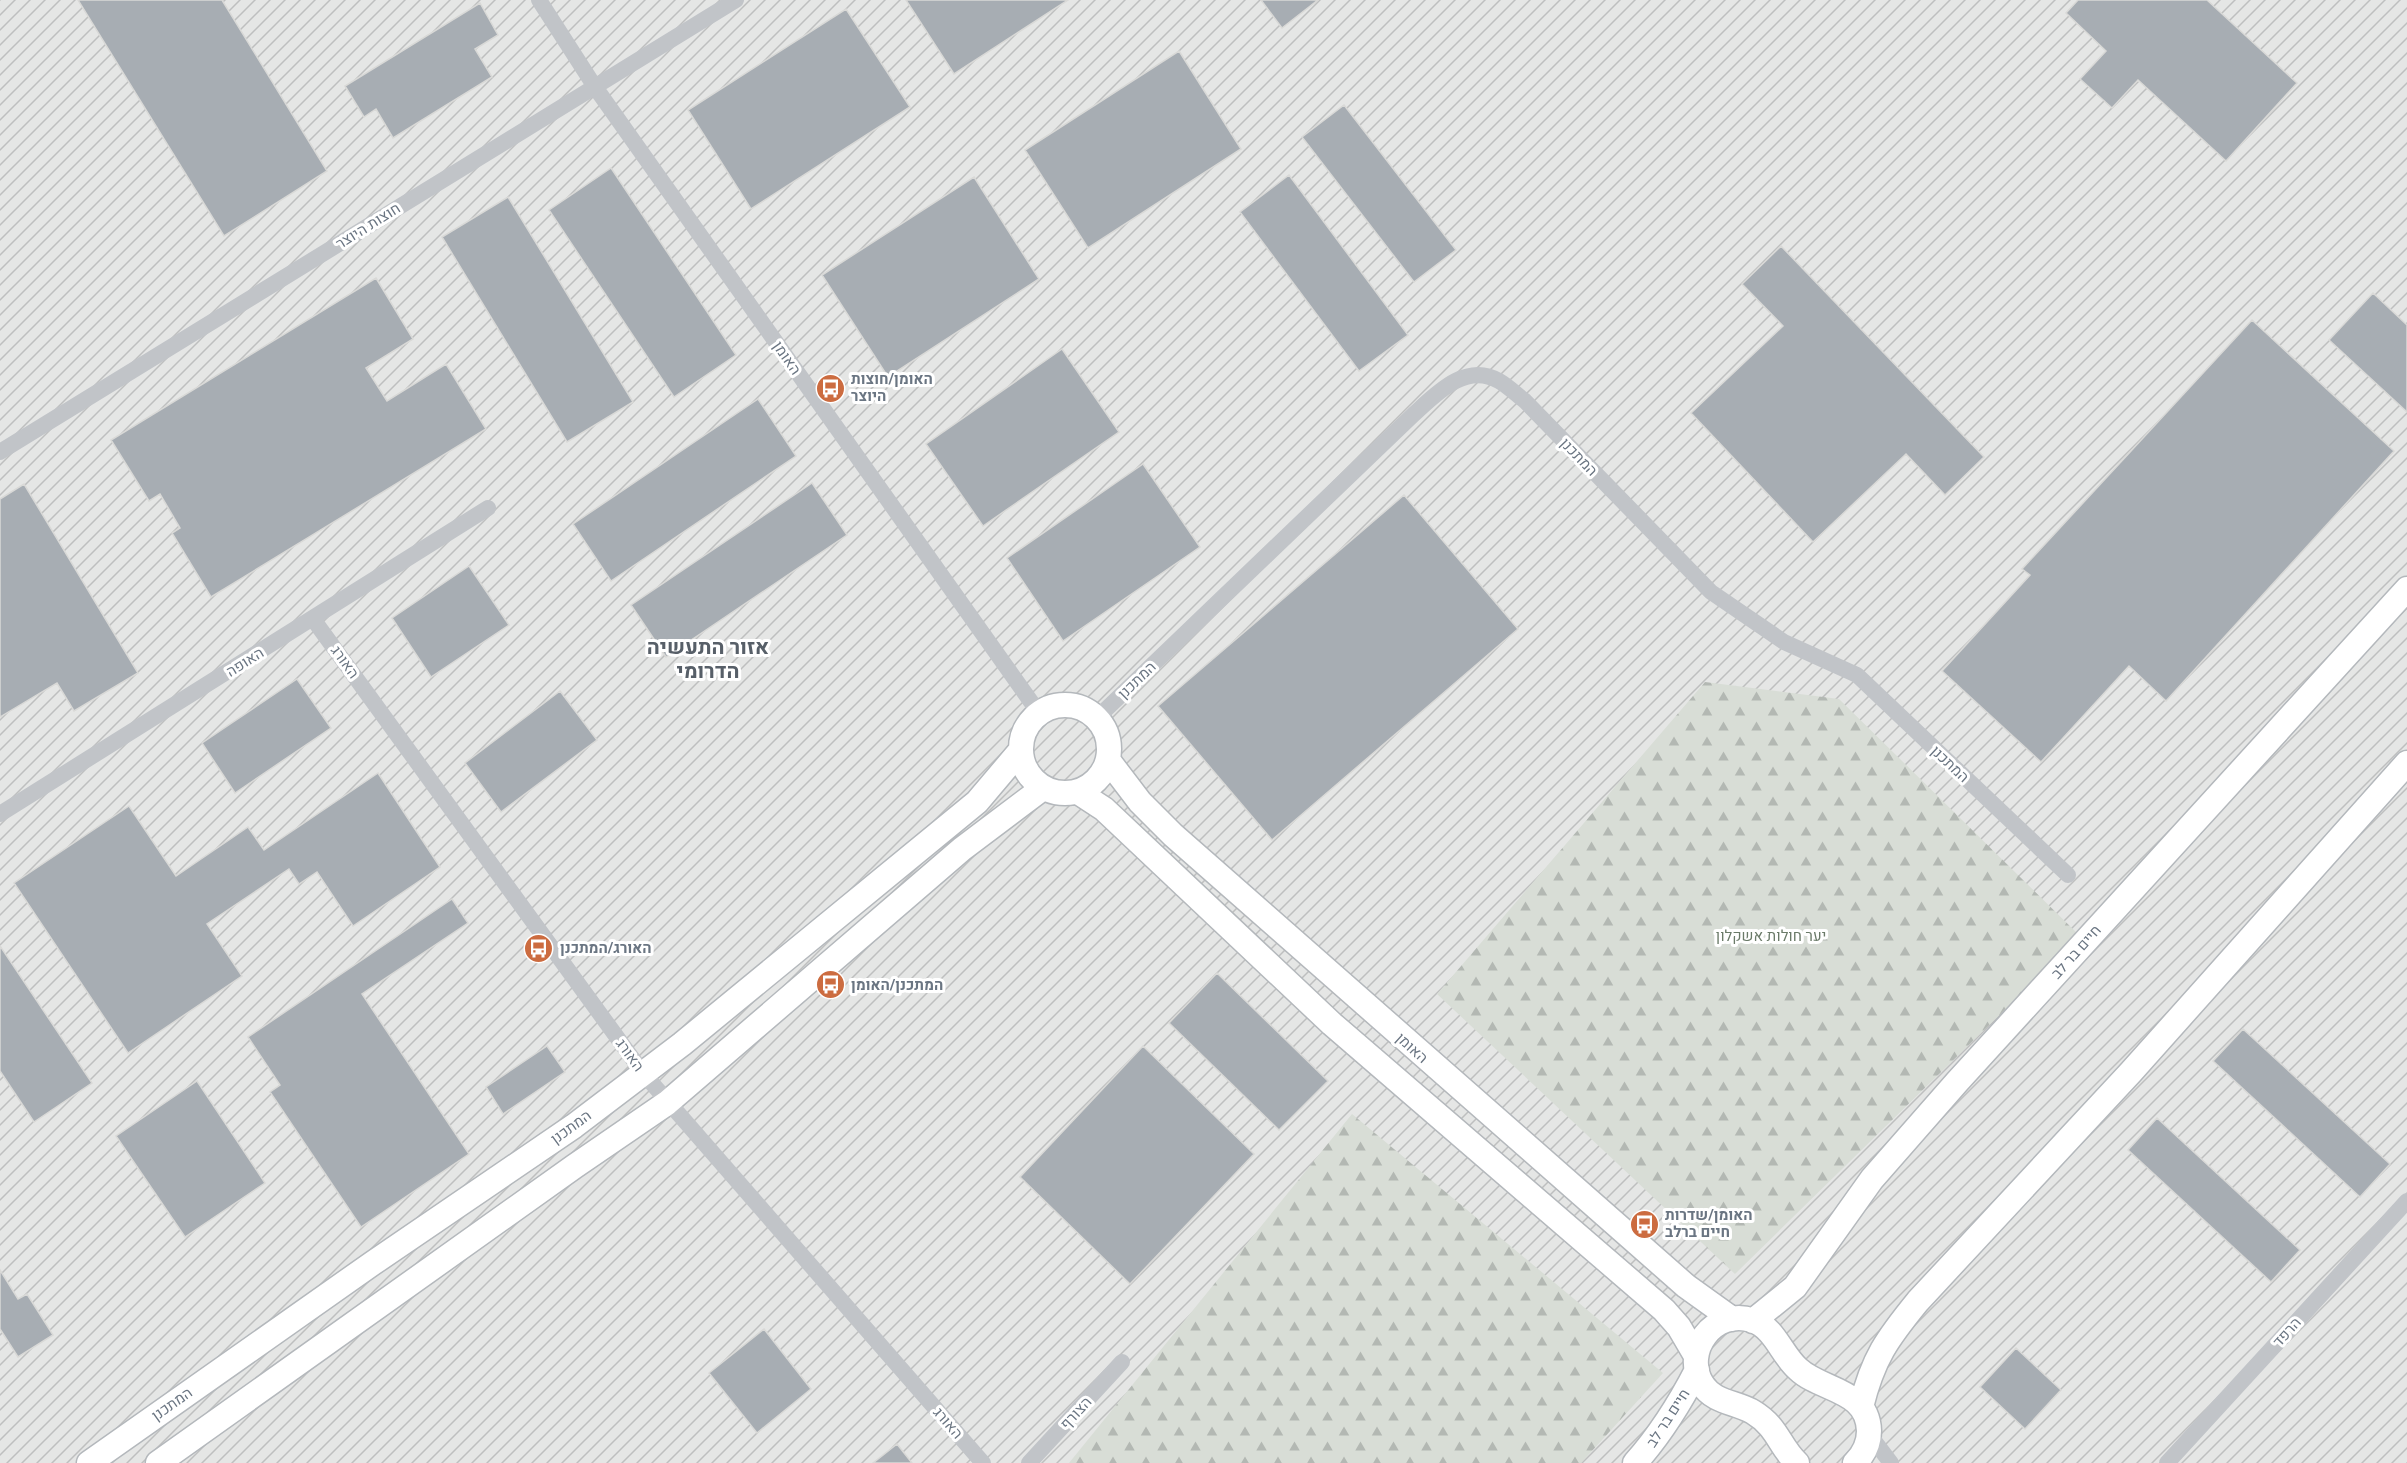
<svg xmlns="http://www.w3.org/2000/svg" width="2407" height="1463" font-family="Roboto,Heebo,sans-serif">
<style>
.industrial{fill:url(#industrial-furrows)}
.forest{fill:url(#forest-firs)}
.building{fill:#a7adb3;stroke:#d9d9d7;stroke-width:1.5}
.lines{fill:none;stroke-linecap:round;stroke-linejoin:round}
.secondary-casing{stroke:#b4b8bc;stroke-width:27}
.street{stroke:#c1c4c8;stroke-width:16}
.secondary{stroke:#fff;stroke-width:24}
.labels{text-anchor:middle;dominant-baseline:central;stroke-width:6;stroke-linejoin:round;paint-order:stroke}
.street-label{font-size:15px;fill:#6a7582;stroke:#fff}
.poi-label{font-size:15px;font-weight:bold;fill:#6a7582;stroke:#fff;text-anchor:start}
.park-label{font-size:15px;fill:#6a7a68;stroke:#fff}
.district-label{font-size:21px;font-weight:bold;fill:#575f68;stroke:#fff}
</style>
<defs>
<pattern id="industrial-furrows" width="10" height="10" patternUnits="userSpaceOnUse" patternTransform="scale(1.5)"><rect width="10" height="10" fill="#e5e6e5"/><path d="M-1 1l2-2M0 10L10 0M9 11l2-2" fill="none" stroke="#bebfbf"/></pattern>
<pattern id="forest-firs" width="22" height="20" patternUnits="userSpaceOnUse" patternTransform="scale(1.5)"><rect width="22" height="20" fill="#d8ddd6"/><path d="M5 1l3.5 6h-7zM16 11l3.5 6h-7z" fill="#b3b8b3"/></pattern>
</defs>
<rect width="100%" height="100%" fill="#f7f7f5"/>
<path class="industrial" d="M0 0H2407V1463H0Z"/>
<path class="forest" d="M1705 682 1839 699 2080 936 1735 1274 1437 994Z
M1352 1114 1663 1373 1581 1463H1069Z"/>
<path class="building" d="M78 0H222L327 171 224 236Z
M906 0H1068L954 74Z
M1261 0H1318L1282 28Z
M2078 0H2207L2297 83 2226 161 2138 80 2112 108 2080 79 2106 51 2066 13Z
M480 3 498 35 475 49 492 77 393 138 376 109 364 117 345 86Z
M846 9 910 107 751 209 688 110Z
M1179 51 1241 149 1088 248 1025 150Z
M1344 105 1456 250 1414 282 1302 137Z
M611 168 736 355 674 397 549 210Z
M1289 175 1408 335 1359 371 1240 212Z
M974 177 1039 279 888 377 822 275Z
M508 197 633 402 567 442 442 237Z
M1781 246 1984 457 1945 495 1906 454 1813 542 1691 413 1783 326 1742 284Z
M376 278 413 339 366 368 387 401 446 364 486 429 211 597 172 533 180 528 160 494 149 501 111 440Z
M2373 293 2407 325V412L2329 340Z
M2252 320 2394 451 2166 701 2129 666 2041 762 1942 671 2030 575 2022 569Z
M1062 349 1119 432 983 526 926 444Z
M758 399 796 456 611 581 573 524Z
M1143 464 1200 547 1063 641 1007 558Z
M812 483 847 535 666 657 631 605Z
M24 484 138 673 74 711 57 683 0 717V499Z
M1404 495 1518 629 1272 840 1158 706Z
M469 566 509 625 431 677 392 618Z
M297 679 331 728 235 793 202 743Z
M560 691 597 740 501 812 465 763Z
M378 773 440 867 353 926 317 872 299 884 289 869 207 924 242 976 128 1053 14 883 129 806 176 876 248 827 264 850Z
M452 899 468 923 362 994 469 1154 361 1227 270 1092 280 1085 248 1037Z
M0 946 92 1083 34 1122 0 1071Z
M1217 973 1328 1081 1279 1130 1169 1023Z
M2243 1029 2390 1164 2360 1197 2213 1061Z
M547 1046 565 1072 503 1114 486 1087Z
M1143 1046 1254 1154 1130 1284 1020 1177Z
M197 1081 265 1183 185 1237 116 1136Z
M2157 1118 2300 1250 2271 1282 2128 1150Z
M0 1270 18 1299 27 1294 53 1335 18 1357 0 1329Z
M764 1329 811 1389 757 1433 709 1373Z
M2016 1348 2061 1390 2025 1429 1980 1387Z
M897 1444 912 1463H873Z"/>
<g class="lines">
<defs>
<path id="secondary" d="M1021 749a44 44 0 1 1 88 0a44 44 0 1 1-88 0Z
M1108 760 1140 802 1173 835 1636 1242 1686 1286 1732 1319
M1078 792 1104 809 1332 1024 1664 1310 1679 1327 1696 1356
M1753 1321 1795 1287 1872 1179 1957 1082 2407 589
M1861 1407C1873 1358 1887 1339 1918 1301L2131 1072 2407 763
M89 1463 373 1263 574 1126 682 1044 977 802 1021 750
M158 1463 575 1166 667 1103 962 849 1043 788
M1635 1463C1660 1435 1680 1403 1697 1370
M1797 1463C1779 1446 1778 1427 1753 1412 1736 1402 1714 1403 1702 1384 1682 1351 1714 1308 1752 1320 1775 1328 1781 1354 1798 1369 1821 1391 1868 1389 1869 1431 1869 1443 1864 1454 1855 1463"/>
</defs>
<use href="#secondary" class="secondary-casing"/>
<path class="street" d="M539 0 595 87 1039 713
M0 452 736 0
M313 619 643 1073 983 1463
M1098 717 1414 414C1437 393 1466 362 1499 381 1508 386 1517 395 1525 401L1711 592 1784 642 1857 675 2068 875
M0 814 488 508
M1869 1434 1891 1463
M1029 1463 1122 1362
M2167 1463 2407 1201"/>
<use href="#secondary" class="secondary"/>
</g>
<defs>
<symbol id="bus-disc" viewBox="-11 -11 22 22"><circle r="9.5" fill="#cc6c40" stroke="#fff"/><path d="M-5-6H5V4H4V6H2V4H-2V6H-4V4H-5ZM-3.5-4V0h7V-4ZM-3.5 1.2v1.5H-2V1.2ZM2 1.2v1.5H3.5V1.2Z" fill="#fff"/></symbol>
</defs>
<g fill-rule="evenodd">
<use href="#bus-disc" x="814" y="372" width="33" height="33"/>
<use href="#bus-disc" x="522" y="932" width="33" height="33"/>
<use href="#bus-disc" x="814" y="968" width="33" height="33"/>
<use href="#bus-disc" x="1628" y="1208" width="33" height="33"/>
</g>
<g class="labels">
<g class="street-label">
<text transform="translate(368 226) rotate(-32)">חוצות היוצר</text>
<text transform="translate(787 358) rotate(55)">האומן</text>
<text transform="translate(1579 457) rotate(46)">המתכנן</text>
<text transform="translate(245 662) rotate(-32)">האופה</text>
<text transform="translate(345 662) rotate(54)">האורג</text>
<text transform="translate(1137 680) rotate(-44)">המתכנן</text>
<text transform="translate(1950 764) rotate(43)">המתכנן</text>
<text transform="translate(2076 952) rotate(-48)">חיים בר לב</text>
<text transform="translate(1412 1048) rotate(42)">האומן</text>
<text transform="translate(630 1055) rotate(54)">האורג</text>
<text transform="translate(571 1127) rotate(-36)">המתכנן</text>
<text transform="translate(2287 1332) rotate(-48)">הרפד</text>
<text transform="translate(172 1404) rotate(-35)">המתכנן</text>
<text transform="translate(1076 1413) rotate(-47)">הצורף</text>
<text transform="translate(1668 1418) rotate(-57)">חיים בר לב</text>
<text transform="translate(948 1423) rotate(49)">האורג</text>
</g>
<g class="poi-label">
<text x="851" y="379">האומן/חוצות<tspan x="851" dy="17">היוצר</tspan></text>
<text x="560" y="948">האורג/המתכנן</text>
<text x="851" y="985">המתכנן/האומן</text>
<text x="1665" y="1215">האומן/שדרות<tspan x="1665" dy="17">חיים ברלב</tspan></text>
</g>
<g class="park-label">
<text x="1771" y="936">יער חולות אשקלון</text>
</g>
<g class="district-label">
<text x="708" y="647">אזור התעשיה<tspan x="708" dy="24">הדרומי</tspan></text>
</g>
</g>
</svg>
